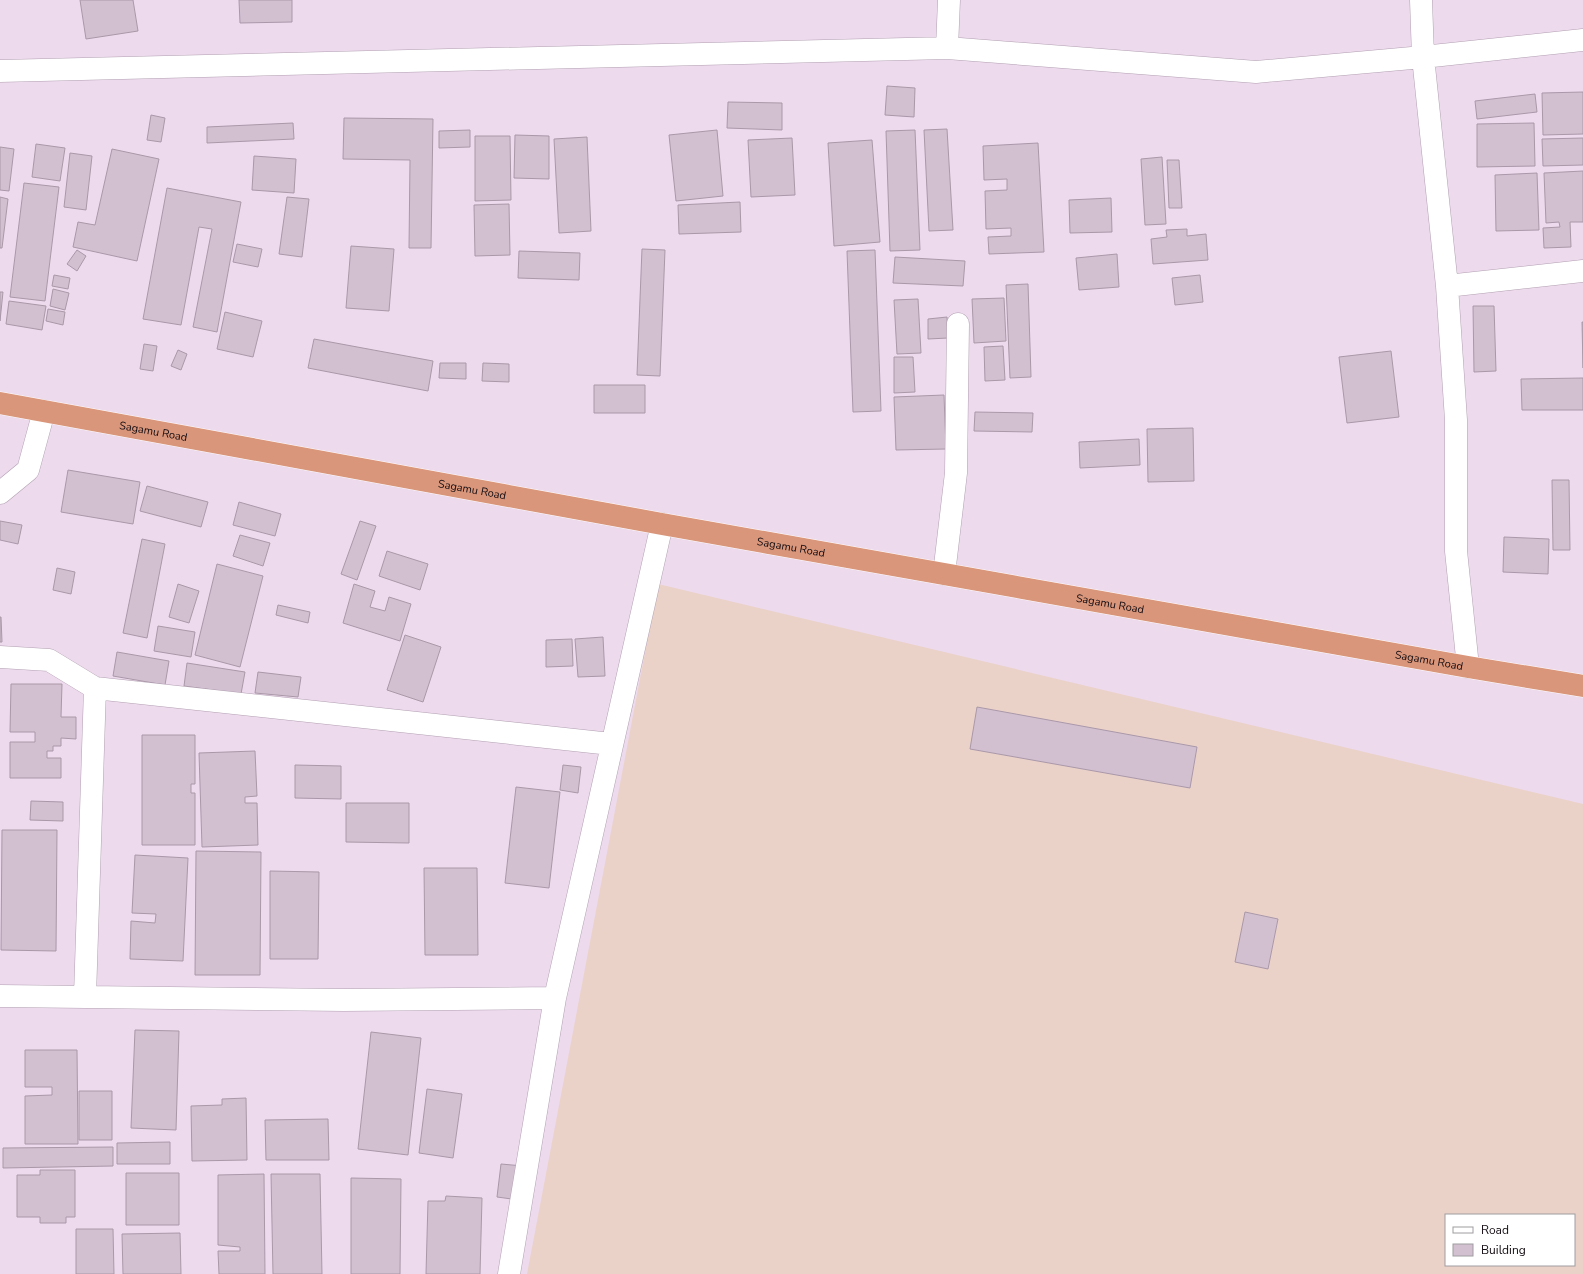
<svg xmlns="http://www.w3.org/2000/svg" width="1583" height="1274" font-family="'Nunito Sans',sans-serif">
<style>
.industrial{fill:#ead2c9;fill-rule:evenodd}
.building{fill:#d2c0d1;stroke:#aa98a9}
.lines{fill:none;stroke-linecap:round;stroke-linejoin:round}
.minor-casing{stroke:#b2a0b2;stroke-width:23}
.highway-casing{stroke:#fff;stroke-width:23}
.minor{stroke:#fff;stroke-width:22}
.highway{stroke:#d9967a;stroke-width:22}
.labels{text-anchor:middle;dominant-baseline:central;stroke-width:4;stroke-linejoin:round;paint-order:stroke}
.street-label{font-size:11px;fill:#120b11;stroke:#fff}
</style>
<rect width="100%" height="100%" fill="#eddaec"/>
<path class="industrial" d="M658 584 1583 804V1274H527ZM1446 1215H1574V1265H1446Z"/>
<path class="building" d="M80 0H133L138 31 86 39Z
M239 0H292V22L240 23Z
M887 86 915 88 914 117 885 115Z
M1583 92V134L1543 135 1542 93Z
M1535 94 1537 112 1477 119 1475 101Z
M728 102 782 103V130L727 128Z
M151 115 165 118 161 142 147 140Z
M344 118 433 119 431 248H409L410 160 343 159Z
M293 123 294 139 207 143V127Z
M1534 123 1535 166 1477 167V124Z
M947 129 953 230 929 231 924 130Z
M470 130V147L439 148V131Z
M717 130 723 196 676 201 669 135Z
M915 130 920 250 890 251 886 131Z
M515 135 549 136V179L514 178Z
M475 136H510L511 200 475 201Z
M587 137 591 231 559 233 554 139Z
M792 138 795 195 751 197 748 140Z
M1583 138V165L1543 166 1542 139Z
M872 140 880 242 834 246 828 143Z
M1038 143 1044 252 989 254 988 237 1011 236V228L986 229 985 191 1007 190V179L984 180 983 146Z
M36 144 65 148 60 181 32 177Z
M0 147 14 149 9 191 0 190Z
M112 149 159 159 137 261 73 247 78 222 95 225Z
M70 153 92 156 86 210 64 207Z
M254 156 296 159 294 193 252 190Z
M1162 157 1166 224 1145 225 1141 159Z
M1167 160H1179L1182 208H1169Z
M1583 171V222H1570L1571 247 1544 248 1543 228 1560 227 1559 222 1546 223 1544 173Z
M1537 173 1539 230 1496 231 1495 175Z
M24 183 59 187 45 301 10 297Z
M167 188 241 202 217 332 193 327 212 229 199 227 181 325 143 319Z
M0 197 8 199 2 248H0Z
M287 197 309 199 302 257 279 254Z
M1111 198 1112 232 1070 233 1069 200Z
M740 202 741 232 679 234 678 205Z
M509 204 510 255 475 256 474 205Z
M1187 229V236L1206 234 1208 260 1153 264 1151 239 1167 237 1166 230Z
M237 244 262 249 258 267 233 262Z
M351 246 394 249 389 311 346 308Z
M642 249 665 250 660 376 637 375Z
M77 250 86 256 77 271 67 264Z
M875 250 881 411 853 412 847 251Z
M519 251 580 253 579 280 518 278Z
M1117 254 1119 287 1079 290 1076 258Z
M895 257 965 261 963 286 893 283Z
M54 275 70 278 68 289 52 286Z
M1200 275 1203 302 1175 305 1172 278Z
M1028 284 1031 377 1010 378 1006 285Z
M53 289 69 293 65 310 50 306Z
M0 292H3L0 321Z
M1004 298 1006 341 974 343 972 299Z
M918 299 921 353 897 354 894 300Z
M9 301 46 306 42 330 6 324Z
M1473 306H1494L1496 371 1474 372Z
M48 309 65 312 63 325 46 321Z
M225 312 262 321 253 357 217 349Z
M947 317 948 338 928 339V319Z
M1582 322H1583V368Z
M314 339 433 361 428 391 308 368Z
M144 344 157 346 153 371 140 369Z
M1003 346 1005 380 985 381 984 347Z
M178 350 187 354 181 370 171 366Z
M1391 351 1399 417 1347 423 1339 357Z
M894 357H913L915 392 894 393Z
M440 363H466V379L439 378Z
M483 363 509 364V382L482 381Z
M1583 378V410H1522L1521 379Z
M594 385H645V413H594Z
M944 395 946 449 896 450 894 397Z
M975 412 1033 413 1032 432 974 431Z
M1193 428 1194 481 1148 482 1147 429Z
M1139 439 1140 465 1080 468 1079 442Z
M68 470 140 482 133 524 61 512Z
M1552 480H1569L1570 550H1553Z
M147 486 208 502 201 527 140 511Z
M239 502 281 514 275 536 233 525Z
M0 521 22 525 18 544 0 540Z
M360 521 376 526 357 580 341 574Z
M240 535 270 543 263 566 233 556Z
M1504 537 1549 539 1548 574 1503 572Z
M142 539 165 544 147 638 123 633Z
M387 551 428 564 420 590 379 576Z
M217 564 263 576 240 667 195 655Z
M57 568 75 572 71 594 53 590Z
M178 584 199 591 189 623 169 617Z
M354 584 375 591 370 607 385 611 389 597 411 604 400 641 343 623Z
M278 605 310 612 308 623 276 615Z
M0 617H1L2 642H0Z
M158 626 195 632 191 657 154 651Z
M405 635 441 647 423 702 387 690Z
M603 637 605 676 578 677 575 639Z
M572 639 573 666 546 667V640Z
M117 652 169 661 165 685 113 676Z
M187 663 245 672 241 694 184 686Z
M258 672 301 677 298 697 255 693Z
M11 684H62L61 717H76V739L61 738V746H53V751H47V758H61V778H10V742H35V732H10Z
M977 707 1197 747 1190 788 970 749Z
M142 735H195V784H191V793H195V845H142Z
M255 751 257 796 245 797V803H257L258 845 202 847 199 753Z
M295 765 341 766V799L295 798Z
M563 765 581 767 578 793 560 790Z
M516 787 560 792 549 888 505 883Z
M31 801 63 802V821L30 820Z
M346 803H409V843L346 842Z
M2 830H57L56 951 1 950Z
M196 851 261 852 260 975H195Z
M135 855 188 858 183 961 130 959 131 921 155 923 156 914 132 913Z
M424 868H477L478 955H425Z
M270 871 319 872 318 959H270Z
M1245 912 1278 919 1268 969 1235 962Z
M135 1030 179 1031 176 1130 131 1128Z
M371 1032 421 1038 408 1155 358 1149Z
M25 1050H77L78 1144H25V1096L52 1095V1087H25Z
M427 1089 462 1094 453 1158 419 1153Z
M79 1091H112V1140H79Z
M246 1098 247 1160 192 1161 191 1106 222 1105V1099Z
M328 1119 329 1160H266L265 1120Z
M170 1142V1164H117V1143Z
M113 1147V1166L3 1168V1148Z
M501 1164 523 1166 519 1200 497 1197Z
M40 1170H75V1217H66V1223H40V1217H17V1175H40Z
M126 1173H179V1225H126Z
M264 1174 265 1274H219L218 1251H240V1247L218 1245V1175Z
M271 1174H320L322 1274H273Z
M351 1178 401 1179 400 1274H351Z
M446 1196 482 1198 480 1274H426L428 1201H445Z
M76 1229H113L114 1274H76Z
M180 1233 181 1274H123L122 1234Z"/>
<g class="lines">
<defs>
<path id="minor" d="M947 48 949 0
M0 71 947 48 1256 72 1423 57 1421 0
M1447 286 1583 271
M0 493 28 470 44 411
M944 574 956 473 958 324
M0 657 49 660 95 688 611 744
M1468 667 1456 551V420L1447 286 1423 57 1583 40
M0 996 344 1000 555 998
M85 996 95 688
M509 1274 555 998 662 524"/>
<g id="highway">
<path id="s1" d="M0 403 662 524 1468 667 1583 686"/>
</g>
</defs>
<use href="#minor" class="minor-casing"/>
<use href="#highway" class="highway-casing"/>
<use href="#minor" class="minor"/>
<use href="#highway" class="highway"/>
</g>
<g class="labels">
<g class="street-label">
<text stroke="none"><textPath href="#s1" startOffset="156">Sagamu Road</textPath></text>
<text stroke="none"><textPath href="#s1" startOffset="480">Sagamu Road</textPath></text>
<text stroke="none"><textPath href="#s1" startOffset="804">Sagamu Road</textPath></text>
<text stroke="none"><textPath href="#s1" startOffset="1128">Sagamu Road</textPath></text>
<text stroke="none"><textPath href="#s1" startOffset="1452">Sagamu Road</textPath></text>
</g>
</g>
<rect x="1445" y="1214" width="130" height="52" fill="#ffffff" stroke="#a09da0"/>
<rect x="1453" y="1227" width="20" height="6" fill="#ffffff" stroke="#a09da0"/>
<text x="1481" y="1234" font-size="12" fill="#120b11">Road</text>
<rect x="1453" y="1244" width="20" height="12" fill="#d2c0d1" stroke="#a09da0"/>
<text x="1481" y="1254" font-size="12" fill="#120b11">Building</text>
</svg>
